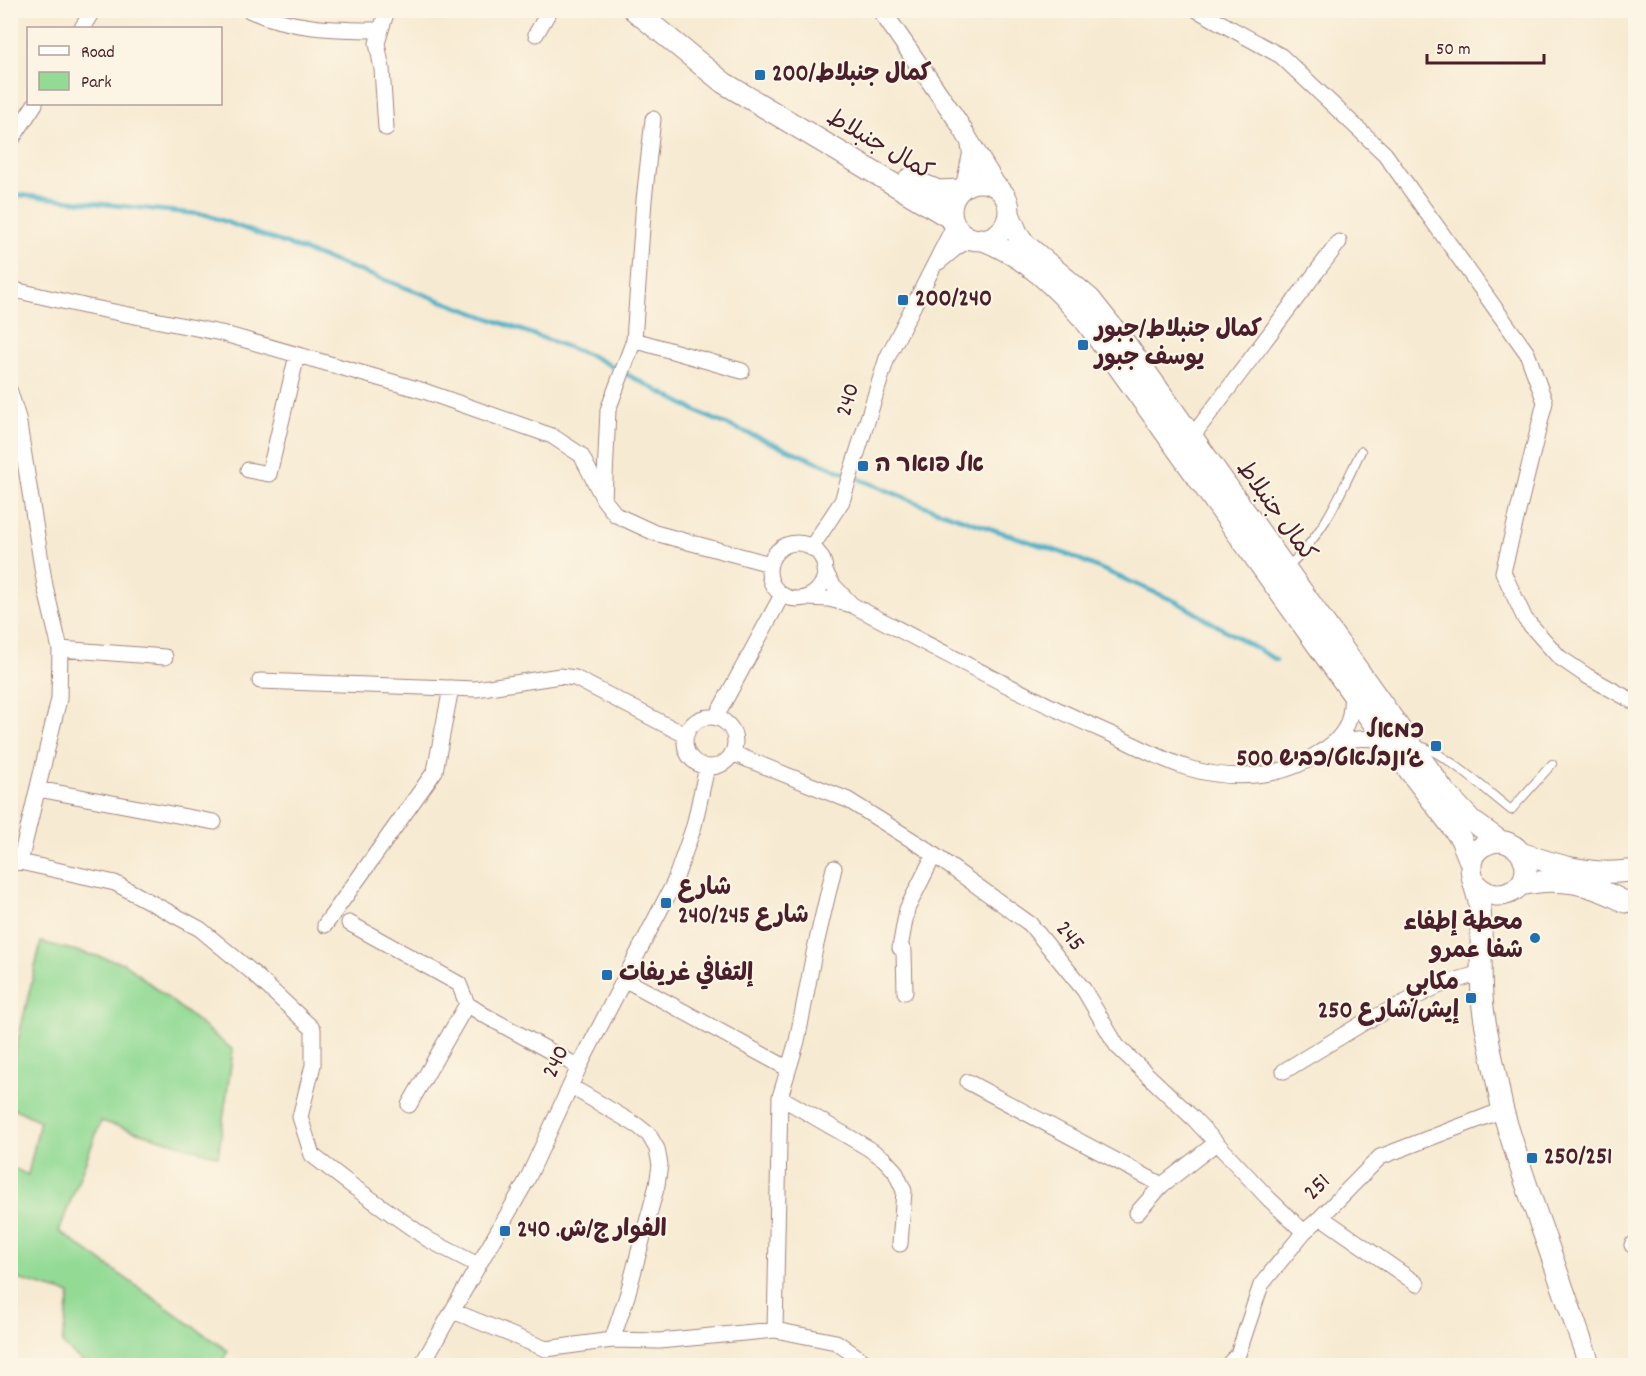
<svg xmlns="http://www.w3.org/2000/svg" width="1646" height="1376" font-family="Dekko,'Playpen Sans Arabic','Playpen Sans Hebrew',sans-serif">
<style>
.green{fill:#93da95;stroke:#6e7c60;stroke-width:1.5}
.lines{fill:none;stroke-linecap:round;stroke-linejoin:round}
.stream{stroke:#46aec5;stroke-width:4.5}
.service-casing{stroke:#a0847e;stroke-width:10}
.minor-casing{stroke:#a0847e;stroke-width:17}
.tertiary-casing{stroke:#a0847e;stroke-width:20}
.secondary-casing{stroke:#a0847e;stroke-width:23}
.service{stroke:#fff;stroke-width:8}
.minor{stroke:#fff;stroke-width:15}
.tertiary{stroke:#fff;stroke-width:18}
.secondary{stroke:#fff;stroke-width:21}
.poi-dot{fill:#1f6fb2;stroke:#fcf5e5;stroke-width:2}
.labels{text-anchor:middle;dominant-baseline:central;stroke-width:4.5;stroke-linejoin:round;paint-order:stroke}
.poi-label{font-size:24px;font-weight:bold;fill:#4a1f2b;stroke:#fcf5e5;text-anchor:start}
.street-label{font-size:24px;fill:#4a1f2b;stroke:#fcf5e5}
</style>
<rect width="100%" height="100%" fill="#fcf5e5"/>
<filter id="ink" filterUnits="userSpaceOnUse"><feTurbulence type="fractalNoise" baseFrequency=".0167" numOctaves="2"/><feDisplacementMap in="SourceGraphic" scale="12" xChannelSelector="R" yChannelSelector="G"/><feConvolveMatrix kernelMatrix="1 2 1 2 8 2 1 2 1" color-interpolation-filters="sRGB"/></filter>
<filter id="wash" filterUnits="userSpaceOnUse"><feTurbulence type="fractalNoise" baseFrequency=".008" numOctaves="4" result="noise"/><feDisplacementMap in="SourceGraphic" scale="24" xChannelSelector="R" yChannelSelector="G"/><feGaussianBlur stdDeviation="1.35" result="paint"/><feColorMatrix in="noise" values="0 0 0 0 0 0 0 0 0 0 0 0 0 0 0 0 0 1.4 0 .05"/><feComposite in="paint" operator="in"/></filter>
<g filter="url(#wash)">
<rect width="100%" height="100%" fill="#f7ead2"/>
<path class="green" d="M41 942 124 963 233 1050 218 1156 101 1121 59 1231 228 1351 220 1365H86L62 1344 70 1294 11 1277V1167L28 1175 40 1121 11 1107V1070Z"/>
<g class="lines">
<path class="stream" d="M10 194 207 215 592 356 706 416 930 508 1069 555 1177 602 1276 660"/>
</g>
</g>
<g filter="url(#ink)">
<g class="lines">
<defs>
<path id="service" d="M1286 568C1324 535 1339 496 1361 451
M1415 745C1441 748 1489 793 1511 810L1552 764"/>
<path id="minor" d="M249 10C289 29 337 30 380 30
M1197 10 1281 56 1385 154 1527 353 1545 402 1503 572 1525 619 1559 657 1587 676 1636 703
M82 28 93 10
M536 34 550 10
M386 128 382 69 377 43 387 10
M10 142 35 104
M939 262 957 247 973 238
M10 289 84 306 221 333 424 391 552 436 581 455 604 500 616 515 655 533 770 564
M634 340 742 371
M10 392 18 418 45 586 60 649 59 699 20 862
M1191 438 1339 242
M248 470 269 474 297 355
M604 500 608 410 634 340 644 200 653 119
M769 571a28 28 0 1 1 56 0a28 28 0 1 1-56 0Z
M811 548 842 501 887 358 955 224
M807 598 829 599 852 605 833 585 824 570
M852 605C935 648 1018 693 1104 731 1132 743 1159 759 1188 768 1232 781 1281 779 1319 753 1328 748 1337 741 1343 732 1351 721 1351 707 1352 693
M60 649 165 657
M260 681 476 689 560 676 575 678 685 735
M685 742a25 25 0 1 1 50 0a25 25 0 1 1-50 0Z
M716 717 782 595
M1334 744C1353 738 1367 737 1387 740
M732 753 848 800 923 847 1030 924 1084 990 1117 1046 1194 1119 1269 1199 1304 1232
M38 789 214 822
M10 864 20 862 115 883 200 929 252 972 313 1029V1065L300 1117 312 1155 351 1185 429 1240 478 1265
M349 923 459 984 467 1004 484 1015 579 1067
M325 925 435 771 451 688
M624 979 787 1068
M905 992 904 951 900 948 907 909 934 855
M1284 1071 1363 1023 1438 986 1480 973
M968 1082 1162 1185
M570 1086 638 1126 649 1135 657 1149 660 1165 657 1185 627 1296 612 1340
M780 1097 868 1148 884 1159 895 1171 904 1191 900 1244
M409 1105 467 1004
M1137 1213 1162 1185 1216 1143
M1321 1217 1417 1284
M1632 1245 1636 1247
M453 1311 546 1349 612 1340 659 1341 775 1330 836 1342 870 1366
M775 1330 780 1097 797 1041 814 953 834 868
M421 1366 527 1180 579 1067 674 883 694 826 707 767
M1227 1366 1238 1354 1261 1285 1304 1232 1321 1217 1380 1157 1503 1110"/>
<path id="tertiary" d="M881 10 957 120 998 188
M965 186 972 154 970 142"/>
<path id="secondary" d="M634 10 724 83 952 219
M909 179 938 191 960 190
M951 211a29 29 0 1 1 58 0a29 29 0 1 1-58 0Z
M1009 214 1018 235 1026 245 1090 299 1128 347 1444 791 1472 821 1500 841
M981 239C1025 256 1057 287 1087 323L1374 724 1450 824 1461 839 1471 864
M1521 853C1555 865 1591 876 1628 871
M1473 881C1498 914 1542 882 1520 852 1516 847 1511 844 1505 842 1498 840 1490 842 1483 846 1459 860 1478 888 1480 908 1483 942 1479 975 1483 1008 1485 1025 1489 1041 1492 1058 1496 1075 1499 1094 1503 1111 1513 1146 1525 1181 1537 1215 1555 1265 1572 1315 1590 1366
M1520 885C1558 876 1590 883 1625 902"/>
</defs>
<use href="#service" class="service-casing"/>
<use href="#minor" class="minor-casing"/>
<use href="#tertiary" class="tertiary-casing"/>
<use href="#secondary" class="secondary-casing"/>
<use href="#service" class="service"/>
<use href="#minor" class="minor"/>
<use href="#tertiary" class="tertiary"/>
<use href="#secondary" class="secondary"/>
</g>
</g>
<g class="poi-dot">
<rect x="754" y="69" width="12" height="12" rx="3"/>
<rect x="897" y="294" width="12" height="12" rx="3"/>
<rect x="1077" y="339" width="12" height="12" rx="3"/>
<rect x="857" y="460" width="12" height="12" rx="3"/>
<rect x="1430" y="740" width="12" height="12" rx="3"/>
<rect x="660" y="897" width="12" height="12" rx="3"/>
<circle cx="1535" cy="938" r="6"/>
<rect x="601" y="969" width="12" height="12" rx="3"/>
<rect x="1465" y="992" width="12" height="12" rx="3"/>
<rect x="1526" y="1152" width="12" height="12" rx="3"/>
<rect x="499" y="1225" width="12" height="12" rx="3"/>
</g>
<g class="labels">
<g class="poi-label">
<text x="772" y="75">200/كمال جنبلاط</text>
<text x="915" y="300">200/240</text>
<text x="1095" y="331">كمال جنبلاط/جبور<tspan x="1095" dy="28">يوسف جبور</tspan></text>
<text x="875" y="466">אל פואר ה</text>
<text x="1424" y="732" text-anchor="end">כמאל<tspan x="1424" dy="28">ג׳ונבלאט/כביש 500</tspan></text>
<text x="678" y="889">شارع<tspan x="678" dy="28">240/شارع 245</tspan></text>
<text x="1523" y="924" text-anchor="end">محطة إطفاء<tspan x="1523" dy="28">شفا عمرو</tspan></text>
<text x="619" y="975">إلتفافي غريفات</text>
<text x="1459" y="984" text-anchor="end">مكابي<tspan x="1459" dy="28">إيش/شارع 250</tspan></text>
<text x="1544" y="1158">250/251</text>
<text x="517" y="1231">الفوار ج/ش. 240</text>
</g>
<g class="street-label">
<text transform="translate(879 146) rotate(30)">كمال جنبلاط</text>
<text transform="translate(849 400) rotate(-73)">240</text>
<text transform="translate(1275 512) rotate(54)">كمال جنبلاط</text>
<text transform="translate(1069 937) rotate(51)">245</text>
<text transform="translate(557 1062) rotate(-64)">240</text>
<text transform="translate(1318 1188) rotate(-45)">251</text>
</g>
</g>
<rect width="1646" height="1376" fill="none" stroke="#fcf5e5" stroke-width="36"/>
<rect x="27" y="27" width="195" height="78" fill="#fcf5e5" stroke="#b59f9b" stroke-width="1.5"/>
<rect x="39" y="46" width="30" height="9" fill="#ffffff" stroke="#b59f9b" stroke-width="1.5"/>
<text x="81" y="57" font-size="18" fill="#4a1f2b">Road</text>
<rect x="39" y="72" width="30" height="18" fill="#93da95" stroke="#b59f9b" stroke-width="1.5"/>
<text x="81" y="87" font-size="18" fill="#4a1f2b">Park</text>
<path d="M1427 54v9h117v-9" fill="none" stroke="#4a1f2b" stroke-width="3"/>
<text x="1436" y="54" font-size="18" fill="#4a1f2b" stroke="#fcf5e5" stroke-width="4.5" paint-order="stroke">50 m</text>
</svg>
